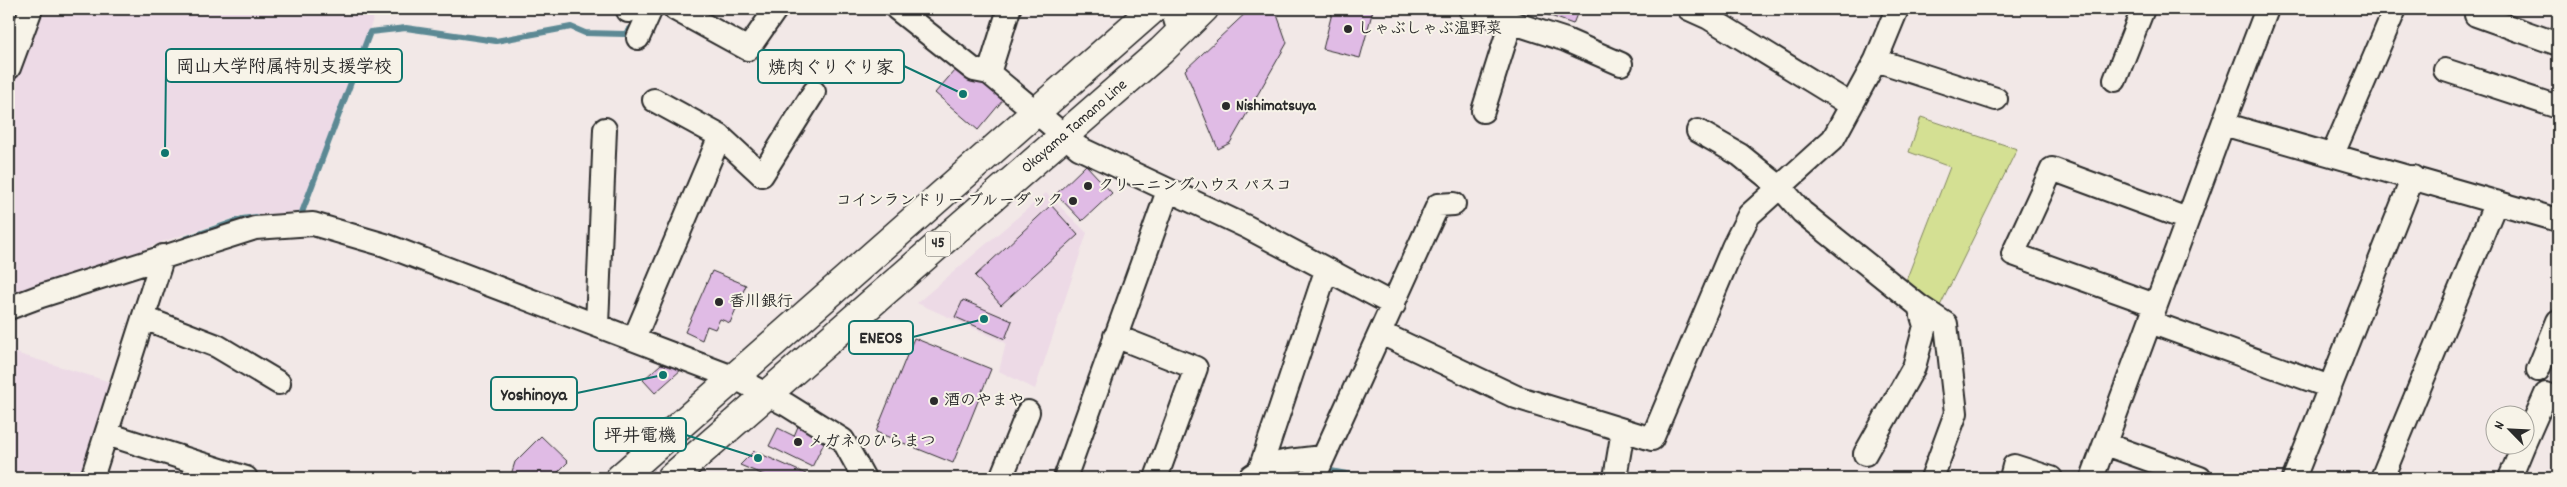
<svg xmlns="http://www.w3.org/2000/svg" width="2567" height="487" font-family="Dekko,'Klee One',sans-serif">
<style>
.built{fill:#eddae6}
.green{fill:#d4e093;stroke:#80865f}
.lines{fill:none;stroke-linecap:round;stroke-linejoin:round}
.stream{stroke:#5b8994;stroke-width:6}
.building{fill:#e0bbe5;stroke:#2b2b2b}
.minor-casing{stroke:#2b2b2b;stroke-width:26}
.major-casing{stroke:#2b2b2b;stroke-width:31}
.minor{stroke:#f7f3e8;stroke-width:22}
.major{stroke:#f7f3e8;stroke-width:28}
.poi-dot{fill:#2b2b2b;stroke:#f7f3e8;stroke-width:2}
.labels{text-anchor:middle;dominant-baseline:central;stroke-width:4;stroke-linejoin:round;paint-order:stroke}
.shield{fill:#f7f3e8;stroke:#686764;stroke-width:1}
.shield-label{font-size:15px;font-weight:bold;fill:#2b2b2b}
.poi-label{font-size:16px;font-weight:bold;fill:#2b2b2b;stroke:#f7f3e8;text-anchor:start}
.street-label{font-size:16px;fill:#2b2b2b;stroke:#f7f3e8}
.leader{fill:none;stroke:#0f766e;stroke-width:2}
.callout-dot{fill:#0f766e;stroke:#f7f3e8;stroke-width:2}
.callout{fill:#f7f3e8;stroke:#0f766e;stroke-width:2}
.callout-label{font-size:18px;text-anchor:middle;font-weight:bold;fill:#2b2b2b}
</style>
<rect width="100%" height="100%" fill="#f2e8e7"/>
<filter id="ink" filterUnits="userSpaceOnUse"><feTurbulence type="fractalNoise" baseFrequency=".02" numOctaves="2"/><feDisplacementMap in="SourceGraphic" scale="10" xChannelSelector="R" yChannelSelector="G"/><feConvolveMatrix kernelMatrix="1 2 1 2 8 2 1 2 1" color-interpolation-filters="sRGB"/></filter>
<g filter="url(#ink)">
<path class="built" d="M42 9H377L300 212 243 215 159 243 112 263 9 300V94Z
M1046 193 1087 233 1035 389 999 371 1006 343 917 303Z
M9 351 117 384 85 478H9Z"/>
<path class="green" d="M1921 117 2017 149 1938 310 1905 283 1950 167 1909 152Z"/>
<g class="lines">
<path class="stream" d="M296 215H301L370 32 406 28 496 41 571 27 585 33 625 34 634 25
M185 239 242 219 256 217
M1331 471 1367 478"/>
</g>
<path class="building" d="M1250 9H1275L1287 43 1230 143 1218 149 1185 70Z
M1333 9 1373 10 1360 58 1323 49Z
M1531 9H1579L1573 24Z
M961 63 1003 100 978 130 935 93Z
M1086 165 1112 193 1082 221 1056 194Z
M1051 205 1078 235 1001 305 975 276Z
M712 271 746 285 730 323 720 319 715 329 707 326 702 340 685 332Z
M963 300 1012 321 1005 339 955 317Z
M914 338 991 369 953 463 876 432Z
M661 364 682 369 655 393 643 380Z
M799 424 827 437 812 467 769 446 778 428 794 436Z
M541 436 568 462 552 478H510L515 462Z
M754 451 806 474 804 478H771L740 465Z"/>
<g class="lines">
<defs>
<path id="minor" d="M675 9 748 49 776 9
M897 9 974 70 989 73
M1009 9 989 73 1079 148 1247 227 1394 305
M1172 9 1179 32
M1470 9 1566 40 1621 64
M1689 9 1709 18 1851 105
M628 11 629 9
M2476 15 2558 44
M638 38 651 9
M1876 60 1996 99
M9 68 31 9
M2445 70 2558 107
M2115 80 2143 9
M654 100 720 136 762 175 814 92
M1483 111 1511 22
M2223 124 2267 9
M1698 131 1740 155 1781 188 1802 212 1919 306 1925 326 1914 367 1865 454
M2333 154 2395 9
M2155 305 2013 254 2052 169 2187 219
M1919 306 1946 324 1956 413 1932 478
M9 308 41 296 255 228 313 224 385 245 735 378 787 405 843 440 864 478
M144 318 217 346 279 383
M2150 322 2330 387
M597 325 605 129
M1381 333 1516 397 1623 430
M1115 336 1196 368 1156 478
M634 339 720 136
M2538 370 2558 321
M107 434 246 478
M2105 444 2200 478
M2524 444 2546 394 2558 399
M1260 469 1326 271
M1251 476C1272 460 1298 460 1323 457
M92 478 163 256
M1001 478 1028 412
M1065 478 1168 191
M1314 478 1438 205 1454 204
M1615 478 1623 430 1652 439 1733 247 1749 215 1833 139 1876 60 1897 9
M2011 478 2014 466 2051 478
M2092 478 2223 124 2558 220
M2294 478 2413 177
M2382 478 2496 202
M2510 478 2524 444"/>
<g id="major">
<path d="M620 478 1153 9"/>
<path id="s1" d="M671 478 1161 51 1204 9"/>
</g>
</defs>
<use href="#minor" class="minor-casing"/>
<use href="#major" class="major-casing"/>
<use href="#minor" class="minor"/>
<use href="#major" class="major"/>
</g>
</g>
<g class="poi-dot">
<circle cx="1348" cy="29" r="5"/>
<circle cx="1226" cy="106" r="5"/>
<circle cx="1088" cy="186" r="5"/>
<circle cx="1073" cy="201" r="5"/>
<circle cx="719" cy="302" r="5"/>
<circle cx="934" cy="401" r="5"/>
<circle cx="798" cy="442" r="5"/>
</g>
<g class="labels">
<rect class="shield" x="925.5" y="231.5" width="25" height="25" rx="4"/>
<g class="shield-label">
<text x="938" y="244">45</text>
</g>
<g class="poi-label">
<text x="1358" y="29">しゃぶしゃぶ温野菜</text>
<text x="1236" y="106">Nishimatsuya</text>
<text x="1098" y="186">クリーニングハウス パスコ</text>
<text x="1063" y="201" text-anchor="end">コインランドリー ブルーダック</text>
<text x="729" y="302">香川銀行</text>
<text x="944" y="401">酒のやまや</text>
<text x="808" y="442">メガネのひらまつ</text>
</g>
<g class="street-label">
<text stroke="none"><textPath href="#s1" startOffset="535">Okayama Tamano Line</textPath></text>
</g>
</g>
<path class="leader" d="M165 153L166 66M963 94L904 66M984 319L913 337M663 375L577 393M758 458L686 435"/>
<g class="callout-dot">
<circle cx="165" cy="153" r="5"/>
<circle cx="963" cy="94" r="5"/>
<circle cx="984" cy="319" r="5"/>
<circle cx="663" cy="375" r="5"/>
<circle cx="758" cy="458" r="5"/>
</g>
<g class="callout">
<rect x="166" y="49" width="236" height="33" rx="5"/>
<rect x="758" y="50" width="146" height="33" rx="5"/>
<rect x="849" y="321" width="64" height="33" rx="5"/>
<rect x="491" y="377" width="86" height="33" rx="5"/>
<rect x="594" y="418" width="92" height="33" rx="5"/>
</g>
<g class="callout-label">
<text x="284" y="72">岡山大学附属特別支援学校</text>
<text x="831" y="73">焼肉ぐりぐり家</text>
<text x="881" y="343">ENEOS</text>
<text x="534" y="400">Yoshinoya</text>
<text x="640" y="441">坪井電機</text>
</g>
<rect width="2567" height="487" fill="none" stroke="#f7f3e8" stroke-width="30"/>
<rect x="15" y="15" width="2537" height="457" fill="none" stroke="#2b2b2b" stroke-width="2" filter="url(#ink)"/>
<g transform="translate(2510 430) rotate(294)"><circle r="24" fill="#f7f3e8" stroke="#a5a39c"/>
<path d="M0-4L9 19L0 12L-9 19Z" fill="#2b2b2b"/>
<text y="-8" font-size="14" font-weight="bold" text-anchor="middle" fill="#2b2b2b">N</text>
</g>
</svg>
